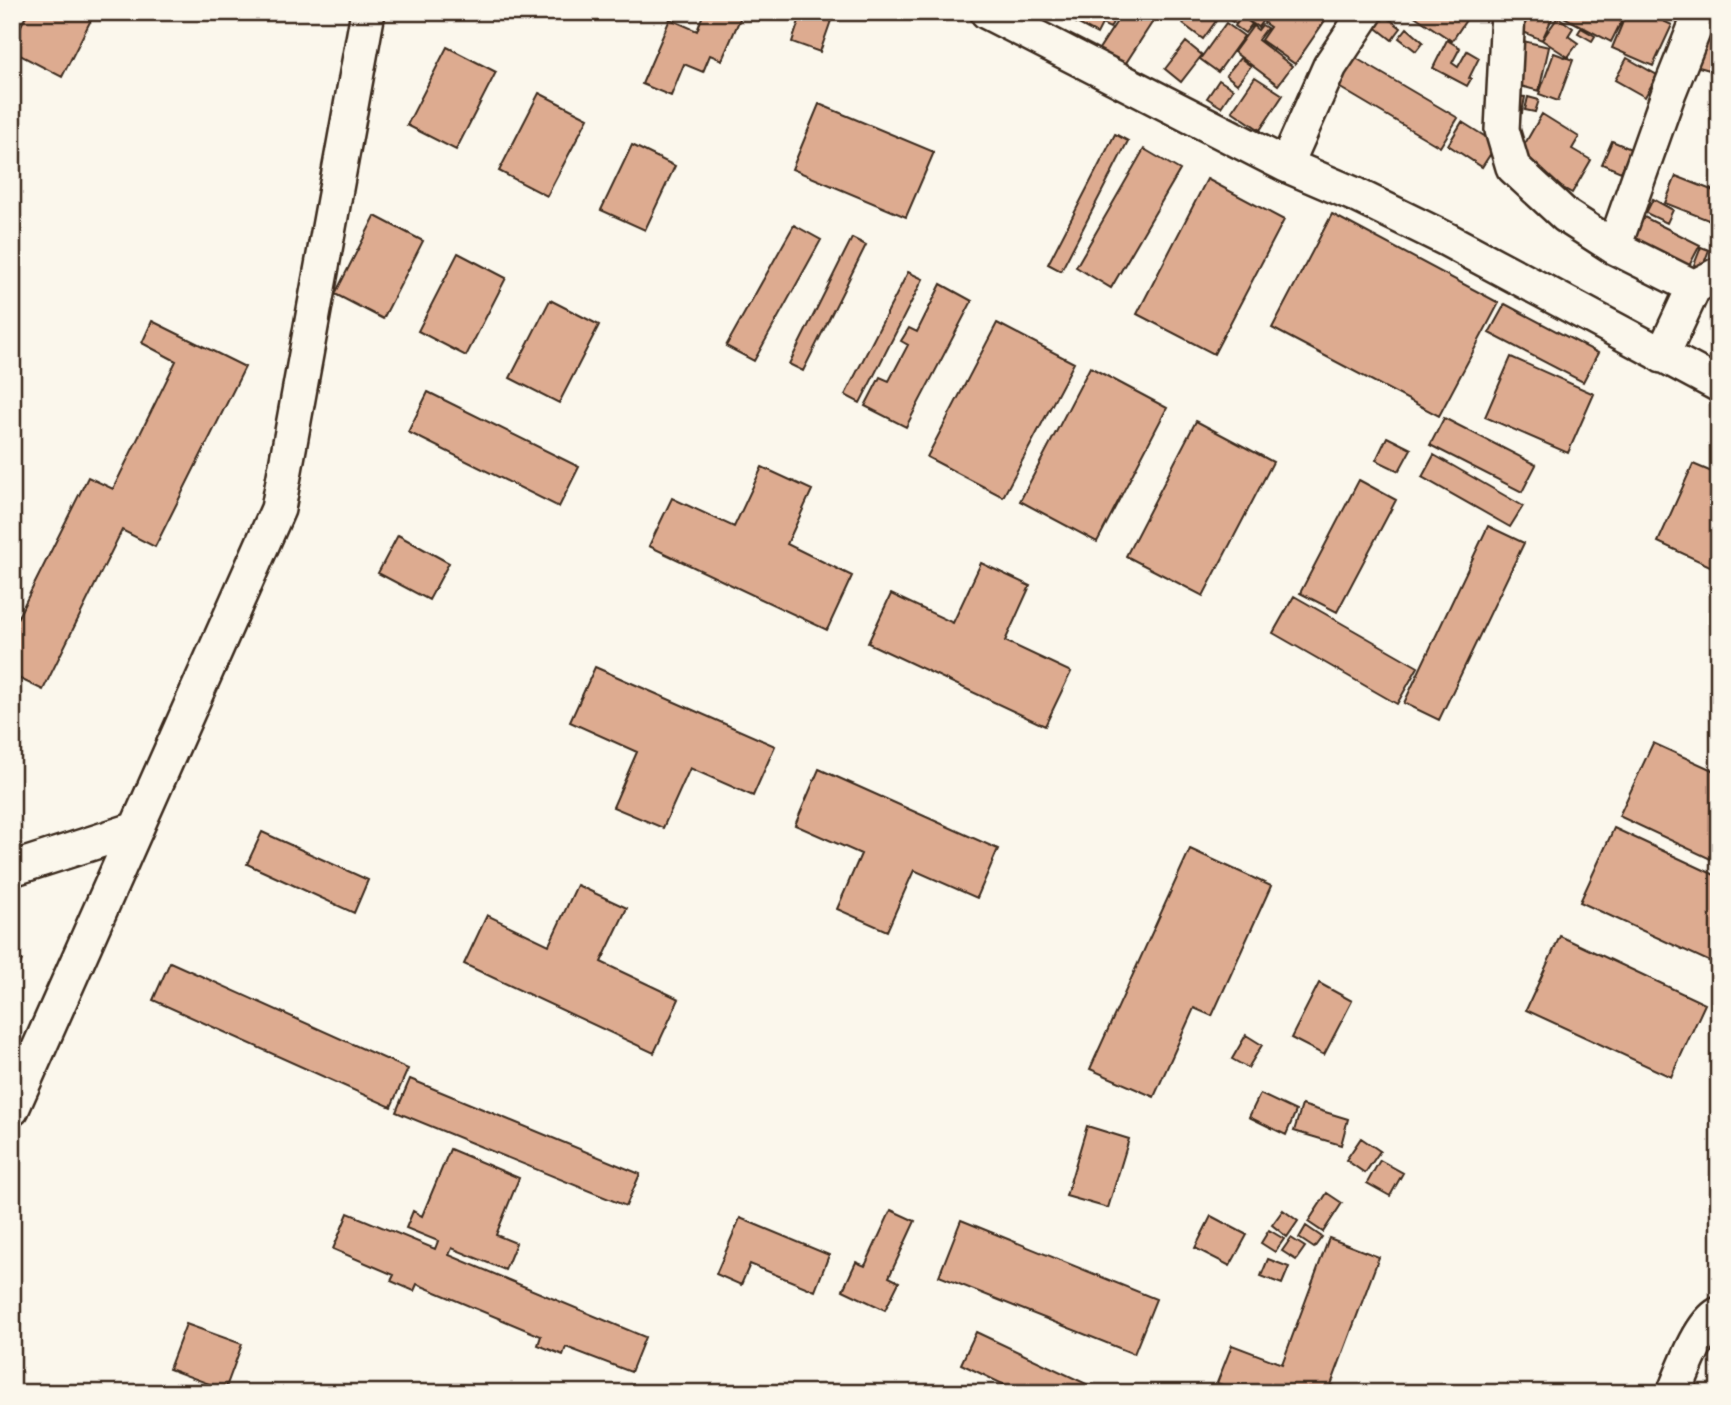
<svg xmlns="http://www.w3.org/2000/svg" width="1731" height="1405" font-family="Mynerve,sans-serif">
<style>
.building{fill:#ddab90;stroke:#3b2a1e;stroke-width:2}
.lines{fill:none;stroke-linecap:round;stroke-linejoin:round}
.minor-casing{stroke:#3b2a1e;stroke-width:38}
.minor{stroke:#fbf7ec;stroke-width:33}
</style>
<rect width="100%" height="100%" fill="#fbf7ec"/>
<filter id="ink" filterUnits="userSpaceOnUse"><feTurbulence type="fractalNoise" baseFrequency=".0143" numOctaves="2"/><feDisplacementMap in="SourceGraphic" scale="14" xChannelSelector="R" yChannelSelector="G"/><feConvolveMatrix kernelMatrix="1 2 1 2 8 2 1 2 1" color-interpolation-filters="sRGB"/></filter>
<g filter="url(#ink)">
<path class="building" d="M28 12H95L62 77 12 51V43Z
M704 12H743L722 60 710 55 703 72 684 64 671 96 642 84 670 19 697 31Z
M802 12H834L820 52 792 42Z
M1078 12H1118L1110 28 1102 24 1097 34 1073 21Z
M1123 12H1159L1122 69 1097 52Z
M1192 12H1205L1216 21 1203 39 1183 24Z
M1218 12H1244L1236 24Z
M1248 12H1269L1258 27 1244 18Z
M1271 12H1316L1326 19 1295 64 1261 40 1270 27 1264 23Z
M1380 12 1401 28 1392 40 1369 22Z
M1461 12 1468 17 1452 41 1410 13Z
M1530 12H1555L1542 40 1521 31Z
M1559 12H1608L1622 20 1611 42 1558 14Z
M1627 12H1644L1672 25 1653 66 1612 48Z
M1715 12H1719V32L1708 27Z
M1242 17 1252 24 1245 33 1235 26Z
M1558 17 1573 28 1568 36 1578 43 1568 57 1542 40Z
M1226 23 1244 36 1218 72 1200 59Z
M1262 25 1267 28 1258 40 1292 66 1278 85 1234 52 1253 26 1258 30Z
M1407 28 1423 42 1416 51 1399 38Z
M1581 28 1595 36 1592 41 1578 33Z
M1703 29 1719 34V53L1713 71 1692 65Z
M1447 40 1460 48 1452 63 1458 67 1467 51 1479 58 1469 78 1471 79 1467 86 1433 68Z
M1523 41 1549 47 1539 91 1513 84Z
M1186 42 1202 55 1181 82 1165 69Z
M447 47 496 72 456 150 407 125Z
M1554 53 1573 60 1558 101 1539 94Z
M1354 57 1458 118 1440 147 1337 86Z
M1240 58 1251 66 1237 84 1226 75Z
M1627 58 1657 75 1645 97 1615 80Z
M1255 77 1283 95 1260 130 1232 111Z
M1219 80 1233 89 1221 107 1207 98Z
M539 93 588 118 547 196 499 171Z
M1515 96 1525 97 1522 113 1512 111Z
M1528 97 1539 100 1535 112 1525 110Z
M819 104 934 152 906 217 792 169Z
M1542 114 1579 137 1572 149 1591 160 1572 193 1515 161Z
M1462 122 1497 144 1482 167 1448 145Z
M1115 134 1128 141 1061 271 1048 264Z
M1612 141 1631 149 1621 172 1602 164Z
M632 145 675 166 645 230 601 210Z
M1144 149 1180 170 1111 288 1076 267Z
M1676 176 1719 193V216L1716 223 1665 203Z
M1207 179 1284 220 1214 354 1137 314Z
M1653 199 1673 210 1667 223 1646 213Z
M1332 214 1499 303 1439 416 1272 328Z
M375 216 423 241 383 319 335 294Z
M1644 217 1700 245 1688 268 1633 240Z
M794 225 821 240 754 361 726 346Z
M852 238 866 245 803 371 789 364Z
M1701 247 1709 250 1702 268 1694 265Z
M458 253 506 278 466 356 418 331Z
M908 272 923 279 860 403 845 395Z
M941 284 972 301 906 427 865 406 880 377 889 381 908 345 901 341 909 328 917 332Z
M550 300 599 325 559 403 510 378Z
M1505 304 1598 353 1583 382 1489 333Z
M152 321 245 367 155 547 122 530 43 690 12 675V629L88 477 113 489 176 361 142 343Z
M997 323 1074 363 1003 497 927 457Z
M1511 357 1594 394 1568 453 1485 417Z
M1090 367 1167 408 1097 542 1020 501Z
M428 392 579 467 559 507 408 432Z
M1444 418 1536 465 1522 492 1430 445Z
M1196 421 1273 462 1203 596 1126 556Z
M1387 437 1411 449 1399 471 1376 460Z
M1434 455 1523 506 1510 527 1422 477Z
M1693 464 1719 475V552L1712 567 1658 542Z
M762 467 812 490 787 544 852 576 827 630 649 546 672 498 734 527Z
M1359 480 1396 500 1337 612 1300 593Z
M1488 526 1524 543 1439 720 1404 703Z
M398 535 449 563 429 600 378 573Z
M981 563 1030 586 1005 641 1071 672 1045 726 868 643 891 594 953 623Z
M1294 596 1418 667 1397 704 1273 633Z
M595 667 775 746 753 796 690 768 663 828 613 807 637 752 570 722Z
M1653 743 1719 773V863L1619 816Z
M819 769 998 849 977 898 914 870 887 931 837 909 861 854 795 825Z
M1614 828 1719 877V966L1580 902Z
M262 832 368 880 354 913 247 864Z
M1190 849 1271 886 1212 1016 1194 1008 1154 1097 1090 1069Z
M577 885 627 908 601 962 679 999 654 1053 464 964 487 915 549 945Z
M1560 936 1705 1004 1671 1077 1526 1010Z
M12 957 22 960 12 984Z
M170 962 408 1069 391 1107 153 1000Z
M1319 983 1352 1001 1324 1055 1291 1038Z
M1246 1035 1262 1045 1248 1068 1232 1059Z
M410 1079 640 1174 626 1206 396 1112Z
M1719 1079V1098L1712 1095Z
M1260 1094 1296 1111 1286 1135 1249 1117Z
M1302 1105 1348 1119 1341 1145 1294 1131Z
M1087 1126 1129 1139 1108 1208 1066 1196Z
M1361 1138 1380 1151 1365 1173 1346 1160Z
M450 1149 519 1178 496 1235 516 1243 505 1270 452 1248 449 1255 645 1337 631 1372 566 1347 563 1355 538 1345 541 1336 417 1284 414 1291 391 1281 394 1275 333 1249 348 1213 435 1249 438 1241 406 1228 413 1211 422 1216Z
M1380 1160 1403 1173 1390 1196 1367 1183Z
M1327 1193 1342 1203 1323 1232 1308 1222Z
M891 1210 915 1221 889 1277 899 1282 885 1310 843 1290 856 1262 865 1266Z
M1283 1210 1298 1221 1287 1237 1272 1225Z
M1211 1216 1247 1235 1230 1266 1195 1248Z
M740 1218 829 1255 815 1291 750 1264 741 1285 716 1274Z
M961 1220 1156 1299 1134 1354 939 1276Z
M1306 1226 1322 1237 1314 1248 1299 1238Z
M1269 1230 1284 1239 1275 1252 1261 1243Z
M1291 1238 1305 1247 1296 1260 1282 1251Z
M1329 1238 1379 1257 1331 1385 1351 1393H1243L1217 1383 1232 1345 1282 1364Z
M1268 1259 1289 1267 1282 1284 1261 1276Z
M186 1324 242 1344 225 1390 169 1369Z
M976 1332 1095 1388 1093 1393H1021L961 1364Z"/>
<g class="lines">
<defs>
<path id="minor" d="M987 12 1286 165 1356 195 1446 239 1719 385
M1508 12 1502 130 1513 167 1566 216 1614 247 1694 287 1719 274
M1286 165 1330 66 1366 12
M1614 247 1669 92 1701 12
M1662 356 1694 287
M12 869 136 829
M12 1109 278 509 368 12
M1674 1393C1683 1372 1699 1325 1719 1314"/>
</defs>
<use href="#minor" class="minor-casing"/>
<use href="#minor" class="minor"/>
</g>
</g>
<rect width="1731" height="1405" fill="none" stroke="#fbf7ec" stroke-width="42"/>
<rect x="21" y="21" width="1689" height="1363" fill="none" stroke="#3b2a1e" stroke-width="2.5" filter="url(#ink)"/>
</svg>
